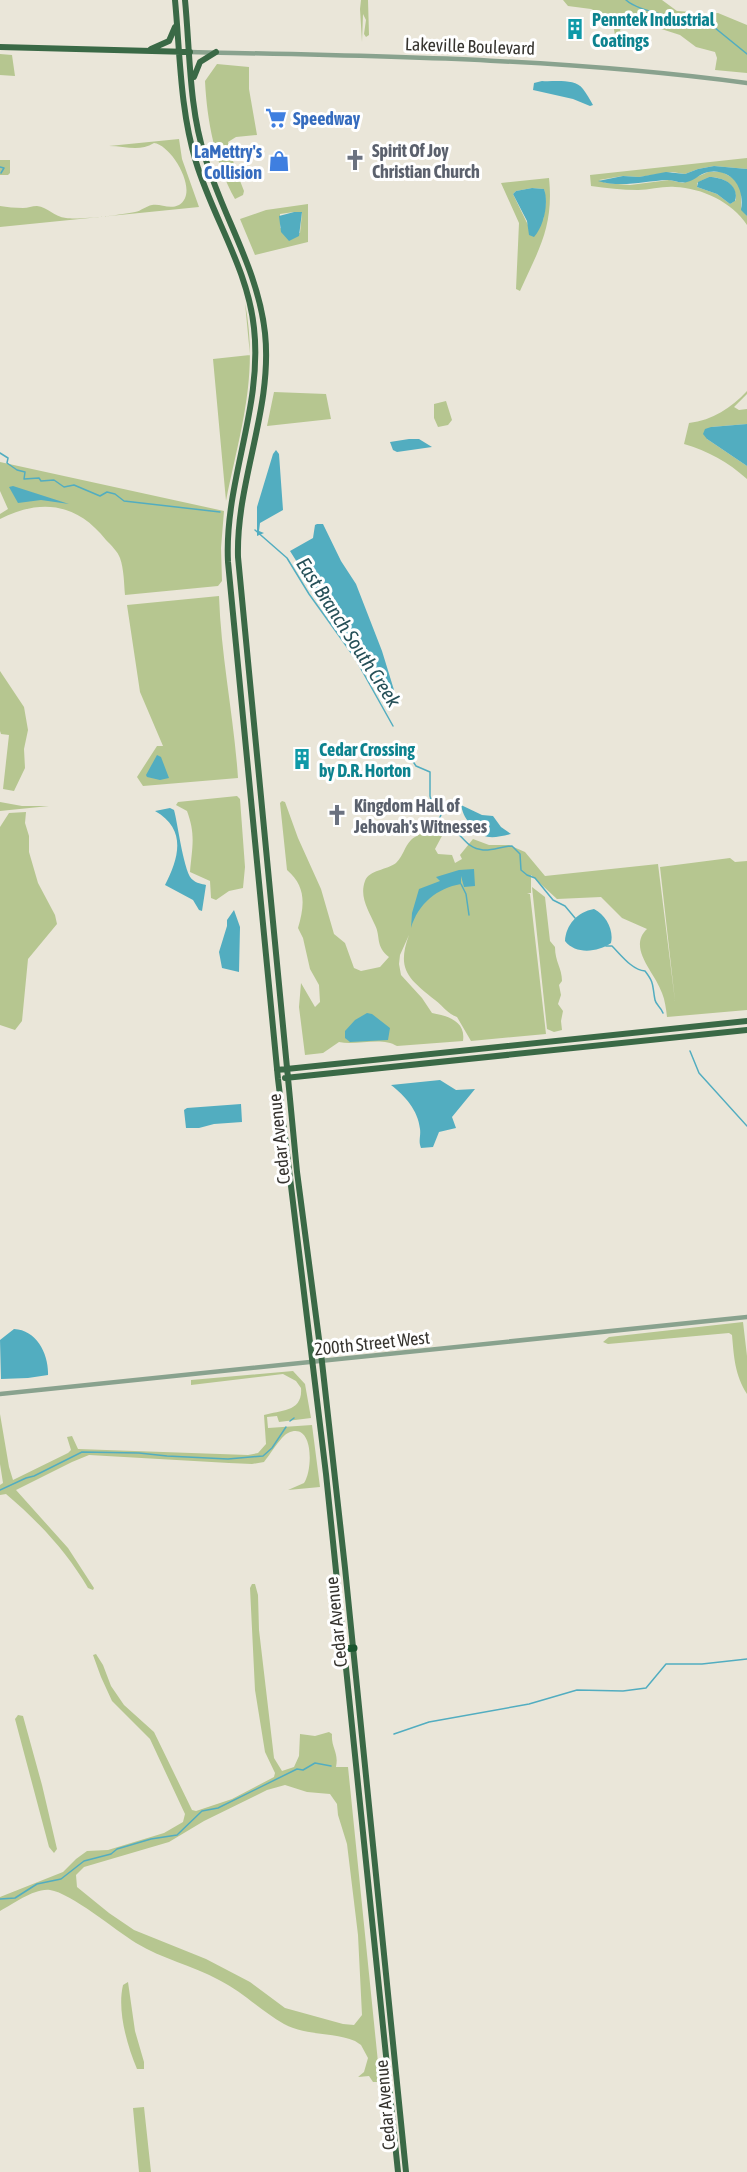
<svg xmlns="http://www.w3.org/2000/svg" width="747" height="2172" font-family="'Asap Condensed',sans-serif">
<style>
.green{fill:#b6c690;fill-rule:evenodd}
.water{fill:#52adc0}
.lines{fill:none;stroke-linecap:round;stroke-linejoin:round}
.stream{stroke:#52adc0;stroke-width:1.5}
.minor{stroke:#89a28e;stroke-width:4.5}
.major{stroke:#3a6946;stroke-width:6}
.highway{stroke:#19552d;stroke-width:7}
.labels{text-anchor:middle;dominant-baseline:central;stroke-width:6;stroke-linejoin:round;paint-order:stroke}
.culture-label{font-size:18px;font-weight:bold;fill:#0d838f;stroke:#fff;text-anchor:start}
.street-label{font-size:18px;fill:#36342f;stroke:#fff}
.shop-label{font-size:18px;font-weight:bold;fill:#366cbe;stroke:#fff;text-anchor:start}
.worship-label{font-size:18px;font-weight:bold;fill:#5b616d;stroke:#fff;text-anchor:start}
.water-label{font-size:20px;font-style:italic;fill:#265058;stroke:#fff}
</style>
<rect width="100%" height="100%" fill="#eae6d9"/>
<path class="green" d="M361 0H368L369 35 366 37 364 34 366 20 363 14 362 42 360 9Z
M563 0H662L677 11 692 12 694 14 718 13 747 25V73L715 70 717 58 715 52 696 47 680 35 649 25 636 24 621 27 620 31 623 34 624 42 619 45C614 40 615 27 611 18L591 9 568 6Z
M0 54 12 55 15 76 0 75Z
M217 64 249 67V89L257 135 236 137 228 142 235 168 244 191 243 195 235 199C215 163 207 121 205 81Z
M179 139 182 159 199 207 0 227V206C7 207 15 208 23 208 28 208 32 206 37 206 48 207 54 217 66 218 80 220 120 215 135 212 141 211 146 206 152 205 160 203 169 210 179 205 200 193 172 145 154 143 139 152 126 146 109 146Z
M747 158V169L714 166 698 169 685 174 672 172 639 177 623 176 599 180 606 183 630 185 669 180 683 183 708 172H722L733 178 741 188V207L747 216V225C732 202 702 188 675 187 663 186 650 190 638 190 622 190 606 188 591 186L590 175ZM709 177C723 177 737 184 736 200L730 204 717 194 697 187V183Z
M0 160H10V173L8 175H0Z
M549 178C554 226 539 249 520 291L516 289 519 223 501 183ZM532 188 544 189 546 202 543 220 528 225 513 194 516 191Z
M308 204V242L255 255 240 219 266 210ZM294 212 302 213 300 233 280 228V214Z
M245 303C259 376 240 431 226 501L213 359 250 355Z
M747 391V394L734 407 739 410 747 409V424L711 427 707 439 747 466V479C728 462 708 451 684 444L689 423C713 420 731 408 747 391Z
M274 392 326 394 331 419 267 426Z
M446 401 452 420 448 425 438 427 434 418V404Z
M0 462 224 511 221 548 222 581 218 586 125 595C124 584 124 569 120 558 118 552 111 545 106 540 77 503 41 498 0 519V514L8 509 0 491Z
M219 596C221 657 234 717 238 778L143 786 137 777 157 746H163L140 692 127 605Z
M0 671 24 707 28 730 24 749 25 768 14 791 3 789 9 735 1 734 0 731Z
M237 796 240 799 245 867 243 888 229 891 216 900 211 898 210 881 190 872C192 847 196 835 187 811L176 805 178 802Z
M282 801 285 802 298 838 321 889 334 934 345 943 354 968 361 971 380 967 389 957C375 946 381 937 375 925 369 911 359 897 365 881 369 870 387 870 396 863 404 855 404 847 411 840 415 836 422 834 426 830 431 825 425 827 431 822 436 819 447 822 452 825L453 832 443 834 435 849 438 854 452 855 455 863 462 859 460 855 473 839 489 845H509L525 852 545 876 658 864 675 1001 660 867 730 858 735 862 747 861V1010L667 1017C666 1009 665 1000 662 993 655 972 627 948 647 929L622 918 601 897 557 899 531 875V893H527L530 894 546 1034 471 1041 457 1017C447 1013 444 1007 435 1000 409 979 396 970 409 935L400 955 399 964 401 975 422 998 432 1013C448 1016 466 1021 463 1041L397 1046C381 1036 357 1046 339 1042L323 1053 305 1055 299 1007 301 983 315 1007 320 1002 319 985 310 969 303 938 298 928C305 905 306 886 287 870L280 803Z
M0 802 22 806H49L0 811Z
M26 812 25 823 29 836V852L38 883 55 915 57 924 28 959 22 1021 15 1030 0 1025V827L9 813Z
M532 887 545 897 550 941 555 947C555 962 562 968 562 981L559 985 561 995 558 1004 563 1011 561 1021 562 1030 554 1032 547 1029Z
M743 1322 747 1356V1394C735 1375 734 1358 732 1335L729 1333 608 1344 603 1342 609 1337Z
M293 1371 305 1384 311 1418 279 1422 277 1416 267 1417 268 1428 312 1425 320 1487 288 1490 304 1483C313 1470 314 1421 288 1433 281 1436 270 1455 264 1462L252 1464 229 1463 89 1455 72 1462 16 1490 68 1548 94 1588 93 1590 88 1588C67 1552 38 1521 6 1494L0 1495V1485L3 1483 0 1464V1414L9 1467 13 1480 68 1453 71 1450 67 1437 72 1436 78 1449 248 1455 258 1453 266 1444 264 1415C281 1410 303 1412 301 1388L296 1381 283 1374 191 1385V1380Z
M252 1584H255L258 1595 259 1630 274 1758 282 1771 294 1767 299 1756 300 1734 315 1736 329 1732 332 1734C331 1748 339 1752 336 1767H348L380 2082H373L369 2076 358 2077 364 2072 368 2058 361 2045 355 2041C333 2032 306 2036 284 2024 261 2011 243 1992 219 1980 192 1965 162 1959 136 1943 115 1930 71 1893 50 1890 34 1888 14 1904 0 1911V1897L63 1872 76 1859 87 1851 108 1850 164 1833 183 1822 185 1814 150 1739 112 1701 101 1677 93 1655 96 1654 103 1665 111 1686 124 1705 154 1732 192 1810 196 1811 232 1799 274 1777 275 1773 265 1752 255 1690 250 1588ZM285 1785 307 1792 330 1794 337 1804 338 1815 347 1844 358 1935 362 2015 354 2025 343 2024 285 2008 250 1982 206 1959 134 1930 109 1913 77 1887 76 1875 84 1867 169 1842 204 1821 267 1790Z
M18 1715 23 1716 42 1785 57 1849 54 1853 49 1847 15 1719Z
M128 1982 135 2031 144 2062V2069H137C127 2045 117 2011 123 1985Z
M144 2107 151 2172H139L133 2108Z"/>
<path class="water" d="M542 81C554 82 575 78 583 89 587 94 590 100 593 105L590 106 573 99 533 90 534 83Z
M714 166 747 169V216L741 210C745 188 732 168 708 172 699 174 694 181 687 182 681 184 674 180 668 180 644 181 622 188 598 181L623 176 639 177 666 172 685 174 698 169Z
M709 177C723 177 740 185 735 201L730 204 717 194 697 187 698 182Z
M532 188 544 189C549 203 544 226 534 237L529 235 527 221 513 194 516 191Z
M294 212H302L299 236 289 241 281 232 279 216Z
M747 424V466L707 439 703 434 705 429 711 427Z
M409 439H419L432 447 397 452 393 450 390 442Z
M276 450 279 454 283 510 260 523 259 531 264 533 257 536V507L273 454Z
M13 486 69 504 41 500 18 503 9 487Z
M317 524H323L341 561 356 584 382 651 394 690V700H390L379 681 339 629 290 551 313 538 315 525Z
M157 755 161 757 169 778 160 780 147 777 146 775Z
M461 805 482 815 493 816 501 827 511 834C493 838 485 841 472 826 466 819 463 815 461 805Z
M170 808 174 810C178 824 184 875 193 880 196 883 202 884 206 885L202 911 199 910 193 900 165 885C179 858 187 829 155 811Z
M474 869 475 886 464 887 461 876V884C437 888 418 904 411 928L412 913 419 889 440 881 436 877 459 870Z
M594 909C606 915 614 930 611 943 598 952 576 955 565 941 566 925 577 912 594 909Z
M234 910 240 927 239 972 222 968 219 952 227 926V920Z
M367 1013 372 1014 390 1028 388 1040 350 1042 345 1038V1031L355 1020Z
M440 1080 456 1090 475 1089 452 1117 456 1128 439 1132 433 1147 421 1148C418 1141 421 1136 420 1129 418 1110 405 1096 391 1085Z
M241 1104 242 1122 214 1124 199 1128H186L184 1110 187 1108Z
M14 1329C37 1330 49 1355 48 1375L28 1378 1 1379 0 1340Z"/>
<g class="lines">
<path class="stream" d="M626 0C639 12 687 21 704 19L747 54
M0 167 4 168 1 173
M0 453 8 458 7 463 17 470 25 472 24 479 39 478 41 481 54 480 64 487 74 485 100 496 107 492 115 494 124 501 220 512
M255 530 287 558 309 594 355 658 393 726
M408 754 416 766 430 772V796L431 800 441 806 439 809 442 812 439 820 441 824C462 828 462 848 483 850 492 851 503 846 512 846L520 854 521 870 527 875 535 878 553 900 565 906 575 918
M461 884 466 894 469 915
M606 946H612C621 955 632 970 645 971 655 984 652 985 655 1000 656 1005 661 1007 663 1013
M690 1051 699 1073 747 1126
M290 1421 294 1418
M0 1490 26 1478 34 1476 82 1452 139 1453 167 1456 228 1459 263 1456 272 1448 286 1427
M394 1734 429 1722 529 1704 577 1690 623 1691 646 1688 666 1664H702L747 1659
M0 1899 15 1898 37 1884 61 1879 84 1861 111 1854 117 1849 151 1839 177 1835 202 1811 218 1808 297 1769 303 1770 315 1763 331 1766"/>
<path class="minor" d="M190 52C377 56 561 58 747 83
M0 1394 747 1317"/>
<path class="major" d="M175 0C180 53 180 110 196 162 213 218 248 269 254 328 263 408 224 482 228 562L278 1079 326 1474 398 2172
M185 0C190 52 189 108 205 157 223 217 258 269 265 333 273 409 236 481 238 557L297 1172 322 1362 345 1568 406 2172
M0 47 190 52
M151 49 169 41 175 27
M194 77 200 62 216 52
M277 1070 747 1021
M285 1078 747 1030"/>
<path class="highway" d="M344 1649 354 1648"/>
</g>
<defs>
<symbol id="building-bare" viewBox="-9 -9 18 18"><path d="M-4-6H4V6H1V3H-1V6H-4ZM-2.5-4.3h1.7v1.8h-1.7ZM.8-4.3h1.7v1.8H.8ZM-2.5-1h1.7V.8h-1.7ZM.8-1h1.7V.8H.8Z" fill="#0f9aa8" stroke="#fff" stroke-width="2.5" paint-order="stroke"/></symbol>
<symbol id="supermarket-bare" viewBox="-9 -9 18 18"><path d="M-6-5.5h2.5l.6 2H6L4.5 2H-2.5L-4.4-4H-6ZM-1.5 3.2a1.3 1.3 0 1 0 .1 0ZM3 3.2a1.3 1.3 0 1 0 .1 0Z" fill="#3f7fe0" stroke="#fff" stroke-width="2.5" paint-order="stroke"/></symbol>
<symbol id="church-bare" viewBox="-9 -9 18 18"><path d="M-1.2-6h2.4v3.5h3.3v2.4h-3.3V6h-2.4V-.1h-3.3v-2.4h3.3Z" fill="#6b7280" stroke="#fff" stroke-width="2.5" paint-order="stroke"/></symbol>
<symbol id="shop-bare" viewBox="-9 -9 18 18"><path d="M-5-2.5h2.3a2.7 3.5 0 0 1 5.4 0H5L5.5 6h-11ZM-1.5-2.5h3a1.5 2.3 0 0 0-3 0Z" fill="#3f7fe0" stroke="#fff" stroke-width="2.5" paint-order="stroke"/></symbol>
</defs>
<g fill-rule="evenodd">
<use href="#building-bare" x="560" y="14" width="30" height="30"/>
<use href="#supermarket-bare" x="261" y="103" width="30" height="30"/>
<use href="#church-bare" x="340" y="145" width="30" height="30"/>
<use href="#shop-bare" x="264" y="146" width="30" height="30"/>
<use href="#building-bare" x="287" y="744" width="30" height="30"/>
<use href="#church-bare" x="322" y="800" width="30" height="30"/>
</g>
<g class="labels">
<g class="culture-label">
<text x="592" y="19">Penntek Industrial<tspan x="592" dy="21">Coatings</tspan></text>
<text x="319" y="749">Cedar Crossing<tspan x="319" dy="21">by D.R. Horton</tspan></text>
</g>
<g class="street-label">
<text transform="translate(470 46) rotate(2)">Lakeville Boulevard</text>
<text transform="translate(279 1139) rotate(-96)">Cedar Avenue</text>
<text transform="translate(372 1343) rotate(-6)">200th Street West</text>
<text transform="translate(336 1622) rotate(-96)">Cedar Avenue</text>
<text transform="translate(385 2105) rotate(-95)">Cedar Avenue</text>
</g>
<g class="shop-label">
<text x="293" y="118">Speedway</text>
<text x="262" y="151" text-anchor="end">LaMettry's<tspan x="262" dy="21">Collision</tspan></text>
</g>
<g class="worship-label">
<text x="372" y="150">Spirit Of Joy<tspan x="372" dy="21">Christian Church</tspan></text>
<text x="354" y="805">Kingdom Hall of<tspan x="354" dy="21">Jehovah's Witnesses</tspan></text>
</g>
<g class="water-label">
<text transform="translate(349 632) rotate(57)">East Branch South Creek</text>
</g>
</g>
</svg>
